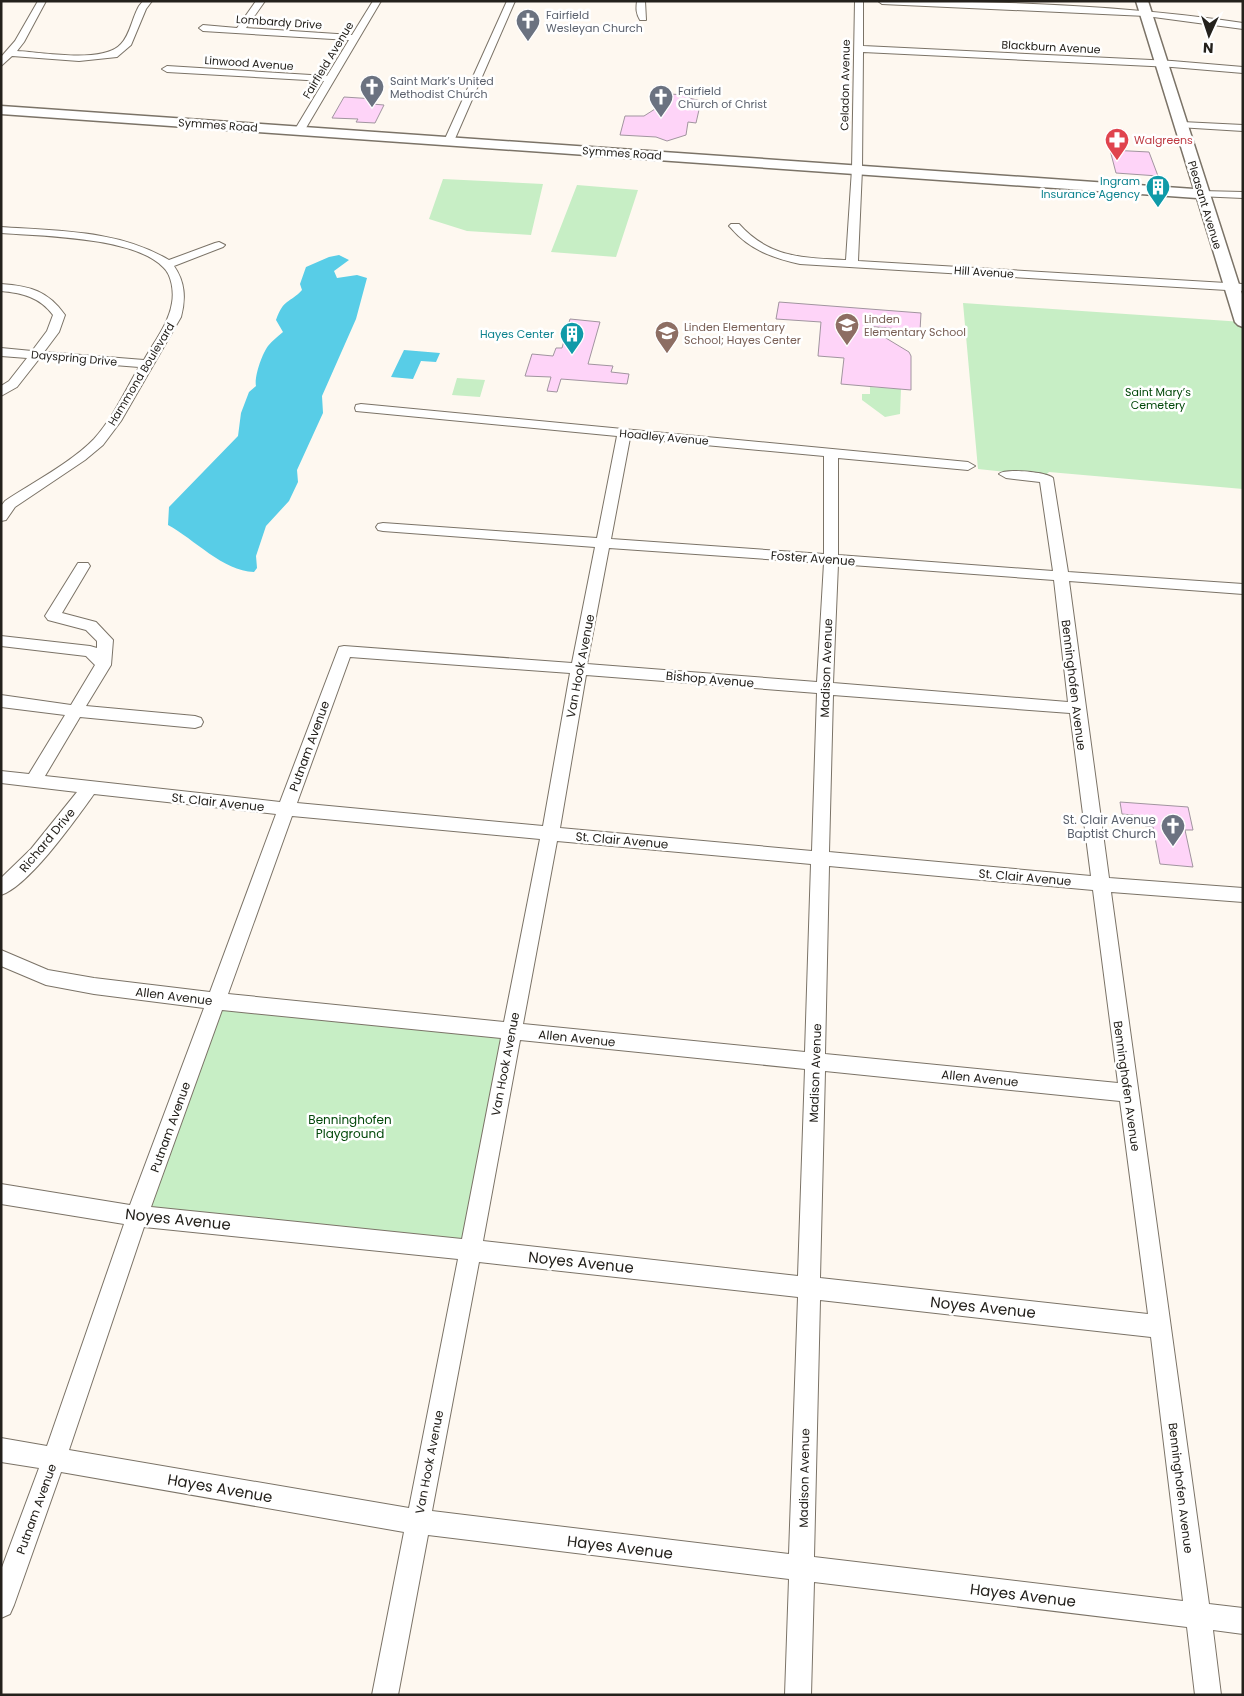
<svg xmlns="http://www.w3.org/2000/svg" width="1244" height="1696" font-family="Poppins,sans-serif">
<style>
.green{fill:#c7eec5}
.water{fill:#58cde7}
.building{fill:#fed4f8;stroke:#a1959f}
.lines{fill:none;stroke-linecap:round;stroke-linejoin:round}
.minor-casing{stroke:#7b7367;stroke-width:2}
.major-casing{stroke:#7b7367;stroke-width:3}
.minor{fill:#fff;fill-rule:evenodd}
.major{fill:#fff;fill-rule:evenodd}
.labels{text-anchor:middle;dominant-baseline:central;stroke-width:5;stroke-linejoin:round;paint-order:stroke}
.far-worship-label{font-size:11px;fill:#5b616d;stroke:#fff;text-anchor:start}
.far-street-label{font-size:11px;fill:#24211c;stroke:#fff}
.far-health-label{font-size:11px;fill:#be3a42;stroke:#fff;text-anchor:start}
.far-culture-label{font-size:11px;fill:#0d838f;stroke:#fff;text-anchor:end}
.far-education-label{font-size:11px;fill:#785e54;stroke:#fff;text-anchor:start}
.far-park-label{font-size:11px;fill:#024809;stroke:#fff}
.street-label{font-size:12px;fill:#24211c;stroke:#fff}
.worship-label{font-size:12px;fill:#5b616d;stroke:#fff;text-anchor:end}
.park-label{font-size:12px;fill:#024809;stroke:#fff}
.near-street-label{font-size:15px;fill:#24211c;stroke:#fff}
</style>
<rect width="100%" height="100%" fill="#fef8f0"/>
<path class="green" d="M443 179 543 184 531 235 467 231 429 219Z
M577 185 638 190 616 257 551 252Z
M963 303 1243 322V489L1049 472 1045 476 978 469Z
M457 378 485 380 480 397 452 395Z
M870 387 901 389 900 414 885 417 862 400V394H870Z
M216 1001 512 1031 469 1250 137 1216Z"/>
<path class="water" d="M339 255 349 260 334 271 337 278 357 275 367 278 356 319 322 396 323 413 297 470 298 482 289 501 266 526 256 556 257 568 254 572C223 571 194 539 168 525L169 507 238 436 241 413 249 392 256 386C254 377 262 354 268 346 272 341 278 336 283 332L276 320C284 298 289 304 302 290L300 284 306 267 329 257Z
M404 350 440 353 436 362 421 361 413 379 391 377Z"/>
<path class="building" d="M668 94 690 95 689 98 701 101 696 123 688 122 686 135 667 141 656 137 620 135 625 116H644L655 109 657 101 667 102Z
M344 97 375 99 372 104 384 105 375 123 356 122 358 119 332 118Z
M1110 150 1149 152 1158 176 1116 173Z
M779 302 921 313 920 331 866 326 909 352 911 356V390L841 384 844 358 818 356 821 322 776 319Z
M570 319 600 322 588 364 613 366 611 372 629 374 627 384 561 379 557 392 547 391 551 377 525 376 532 354 553 356 556 348H562Z
M1120 802 1188 807 1193 830H1185L1193 867 1160 864 1153 827 1145 826 1143 816 1122 814Z"/>
<g class="lines">
<defs>
<path id="minor" d="M38 1H46L24 42 17 51C41 52 104 64 121 44 130 35 132 18 139 6L143 1H152L146 9 131 45 117 57 79 61 12 56 1 66V57L15 41Z
M256 1H265L246 28 352 35 373 1H381L303 133 299 134 294 131 324 81 167 72 162 69 167 66 327 76 349 40 203 31 199 28 203 25 237 28Z
M507 1H515L454 141 453 143H445L444 141Z
M637 1H645L646 20H640C636 13 636 9 637 1Z
M855 1H863V46L1172 61 1243 67V73L1172 67 863 52 862 169 858 261 1243 284V291L800 264C773 258 750 250 731 228L729 226 731 224H739C769 258 804 258 846 260L852 169Z
M878 1C999 1 1123 5 1243 23V29L1146 16 882 4Z
M1182 122 1243 125V131L1178 127V123Z
M1201 191 1243 192V198L1197 196 1196 194Z
M1 227C58 231 119 230 169 260L215 243 219 242 225 245 223 247 174 266C185 282 186 298 181 317L121 421 103 445 85 460 15 507 6 520 1 521V506L5 501C32 483 72 462 94 439 113 418 125 391 139 367L39 359 17 387 1 396V386L9 381 27 358 1 356V348L32 351 47 331 53 315C40 297 22 293 1 291V284C30 286 48 291 65 315L59 332 44 352 144 360C154 342 169 323 172 303 174 292 172 275 163 267 134 237 42 236 1 233Z
M361 404 968 462 975 466 968 470 838 458V555L1053 571 1040 482 1006 478 999 474C1005 468 1047 472 1053 478L1068 572 1243 584V594L1069 581 1109 878 1243 888V902L1111 892 1209 1604 1243 1608V1634L1213 1630 1221 1695H1195L1187 1627 814 1582 811 1695H785L789 1579 428 1535 398 1695H372L404 1532 61 1472 14 1605 10 1614 1 1618V1570L39 1468 1 1462V1438L47 1446 124 1224 1 1204V1184L130 1205 204 1008 94 994 46 985 1 966V950L48 970 94 978 210 992 276 814 94 794C76 819 29 886 1 895V878L31 849 77 792 1 783V771L29 774 65 715 1 707V695L71 705 95 665 86 656 1 646V636L90 646 97 648V641L86 630 48 620 45 616 78 563H88L90 566 62 613 96 622 113 640 111 665 86 706 195 716 201 718 203 722 201 726 195 728 80 717 45 776 280 802 339 647 344 646 572 663 595 547 383 531 378 530 376 527 378 524 383 523 597 538 617 436 356 411 355 408 356 405ZM630 438 824 456V554L611 539ZM609 548 824 563 817 682 587 664ZM838 564 1054 580 1068 702 833 683ZM350 657 570 673 543 826 297 803ZM586 675 817 693 812 851 560 828ZM833 695 1070 713 1091 876 829 852ZM292 816 540 839 504 1022 228 994ZM557 841 811 864 805 1052 523 1024ZM829 866 1093 890 1118 1083 825 1054ZM222 1010 501 1038 462 1239 151 1207ZM520 1040 805 1069 798 1276 483 1241ZM825 1071 1120 1101 1148 1314 820 1278ZM144 1227 458 1259 409 1508 69 1450ZM479 1262 798 1297 789 1554 432 1511ZM820 1300 1151 1337 1183 1601 814 1557Z"/>
<path id="major" d="M1136 1H1148L1243 297V327L1238 325 1235 322 1197 198 1 114V106L1194 189Z"/>
</defs>
<use href="#minor" class="minor-casing"/>
<use href="#major" class="major-casing"/>
<use href="#minor" class="minor"/>
<use href="#major" class="major"/>
</g>
<defs>
<symbol id="church-pin" viewBox="-11 -11 22 30"><path d="M0 17L-7.5 6A9.5 9.5 0 1 1 7.5 6Z" fill="#6b7280" stroke="#fff"/><path d="M-1.2-6h2.4v3.5h3.3v2.4h-3.3V6h-2.4V-.1h-3.3v-2.4h3.3Z" fill="#fff"/></symbol>
<symbol id="pharmacy-pin" viewBox="-11 -11 22 30"><path d="M0 17L-7.5 6A9.5 9.5 0 1 1 7.5 6Z" fill="#e0444e" stroke="#fff"/><path d="M-2-6h4v4h4v4h-4v4h-4v-4h-4v-4h4Z" fill="#fff"/></symbol>
<symbol id="building-pin" viewBox="-11 -11 22 30"><path d="M0 17L-7.5 6A9.5 9.5 0 1 1 7.5 6Z" fill="#0f9aa8" stroke="#fff"/><path d="M-4-6H4V6H1V3H-1V6H-4ZM-2.5-4.3h1.7v1.8h-1.7ZM.8-4.3h1.7v1.8H.8ZM-2.5-1h1.7V.8h-1.7ZM.8-1h1.7V.8H.8Z" fill="#fff"/></symbol>
<symbol id="school-pin" viewBox="-11 -11 22 30"><path d="M0 17L-7.5 6A9.5 9.5 0 1 1 7.5 6Z" fill="#8d6e63" stroke="#fff"/><path d="M0-5L7-2L0 1L-7-2ZM-4 1L0 2.5L4 1V4Q0 6-4 4Z" fill="#fff"/></symbol>
</defs>
<g fill-rule="evenodd">
<use href="#church-pin" x="514" y="7" width="28" height="38"/>
<use href="#church-pin" x="358" y="73" width="28" height="38"/>
<use href="#church-pin" x="647" y="83" width="28" height="38"/>
<use href="#pharmacy-pin" x="1103" y="126" width="28" height="38"/>
<use href="#building-pin" x="1144" y="173" width="28" height="38"/>
<use href="#school-pin" x="833" y="311" width="28" height="38"/>
<use href="#school-pin" x="653" y="319" width="28" height="38"/>
<use href="#building-pin" x="558" y="320" width="28" height="38"/>
<use href="#church-pin" x="1159" y="812" width="28" height="38"/>
</g>
<g class="labels">
<g class="far-worship-label">
<text x="546" y="15">Fairfield<tspan x="546" dy="13">Wesleyan Church</tspan></text>
<text x="390" y="81">Saint Mark’s United<tspan x="390" dy="13">Methodist Church</tspan></text>
<text x="678" y="91">Fairfield<tspan x="678" dy="13">Church of Christ</tspan></text>
</g>
<g class="far-street-label">
<text transform="translate(279 22) rotate(4)">Lombardy Drive</text>
<text transform="translate(1051 47) rotate(3)">Blackburn Avenue</text>
<text transform="translate(328 60) rotate(-59)">Fairfield Avenue</text>
<text transform="translate(249 63) rotate(4)">Linwood Avenue</text>
<text transform="translate(845 85) rotate(-89)">Celadon Avenue</text>
<text transform="translate(218 125) rotate(4)">Symmes Road</text>
<text transform="translate(622 153) rotate(4)">Symmes Road</text>
<text transform="translate(1205 205) rotate(73)">Pleasant Avenue</text>
<text transform="translate(984 272) rotate(4)">Hill Avenue</text>
<text transform="translate(74 358) rotate(5)">Dayspring Drive</text>
<text transform="translate(141 374) rotate(-59)">Hammond Boulevard</text>
<text transform="translate(664 437) rotate(5)">Hoadley Avenue</text>
</g>
<g class="far-health-label">
<text x="1134" y="140">Walgreens</text>
</g>
<g class="far-culture-label">
<text x="1140" y="181">Ingram<tspan x="1140" dy="13">Insurance Agency</tspan></text>
<text x="554" y="334">Hayes Center</text>
</g>
<g class="far-education-label">
<text x="864" y="319">Linden<tspan x="864" dy="13">Elementary School</tspan></text>
<text x="684" y="327">Linden Elementary<tspan x="684" dy="13">School; Hayes Center</tspan></text>
</g>
<g class="far-park-label">
<text x="1158" y="392">Saint Mary’s<tspan x="1158" dy="13">Cemetery</tspan></text>
</g>
<g class="street-label">
<text transform="translate(813 558) rotate(4)">Foster Avenue</text>
<text transform="translate(580 666) rotate(-79)">Van Hook Avenue</text>
<text transform="translate(826 668) rotate(-88)">Madison Avenue</text>
<text transform="translate(710 679) rotate(5)">Bishop Avenue</text>
<text transform="translate(1074 685) rotate(83)">Benninghofen Avenue</text>
<text transform="translate(309 746) rotate(-70)">Putnam Avenue</text>
<text transform="translate(218 802) rotate(6)">St. Clair Avenue</text>
<text transform="translate(47 840) rotate(-50)">Richard Drive</text>
<text transform="translate(622 840) rotate(5)">St. Clair Avenue</text>
<text transform="translate(1025 877) rotate(5)">St. Clair Avenue</text>
<text transform="translate(174 996) rotate(7)">Allen Avenue</text>
<text transform="translate(577 1038) rotate(6)">Allen Avenue</text>
<text transform="translate(505 1064) rotate(-79)">Van Hook Avenue</text>
<text transform="translate(815 1073) rotate(-88)">Madison Avenue</text>
<text transform="translate(980 1078) rotate(6)">Allen Avenue</text>
<text transform="translate(1127 1086) rotate(82)">Benninghofen Avenue</text>
<text transform="translate(170 1127) rotate(-70)">Putnam Avenue</text>
<text transform="translate(429 1462) rotate(-79)">Van Hook Avenue</text>
<text transform="translate(804 1478) rotate(-89)">Madison Avenue</text>
<text transform="translate(1181 1488) rotate(83)">Benninghofen Avenue</text>
<text transform="translate(36 1509) rotate(-70)">Putnam Avenue</text>
</g>
<g class="worship-label">
<text x="1156" y="819">St. Clair Avenue<tspan x="1156" dy="14">Baptist Church</tspan></text>
</g>
<g class="park-label">
<text x="350" y="1119">Benninghofen<tspan x="350" dy="14">Playground</tspan></text>
</g>
<g class="near-street-label">
<text transform="translate(178 1219) rotate(6)">Noyes Avenue</text>
<text transform="translate(581 1262) rotate(6)">Noyes Avenue</text>
<text transform="translate(983 1307) rotate(6)">Noyes Avenue</text>
<text transform="translate(220 1488) rotate(10)">Hayes Avenue</text>
<text transform="translate(620 1547) rotate(7)">Hayes Avenue</text>
<text transform="translate(1023 1595) rotate(7)">Hayes Avenue</text>
</g>
</g>
<rect width="1244" height="1696" fill="none" stroke="#24211c" stroke-width="5"/>
<g transform="translate(1209 35) rotate(183)" stroke="#ffffff" stroke-width="4" paint-order="stroke">
<path d="M0-4L9 19L0 12L-9 19Z" fill="#24211c"/>
<text y="-8" font-size="14" font-weight="bold" text-anchor="middle" fill="#24211c">N</text>
</g>
</svg>
